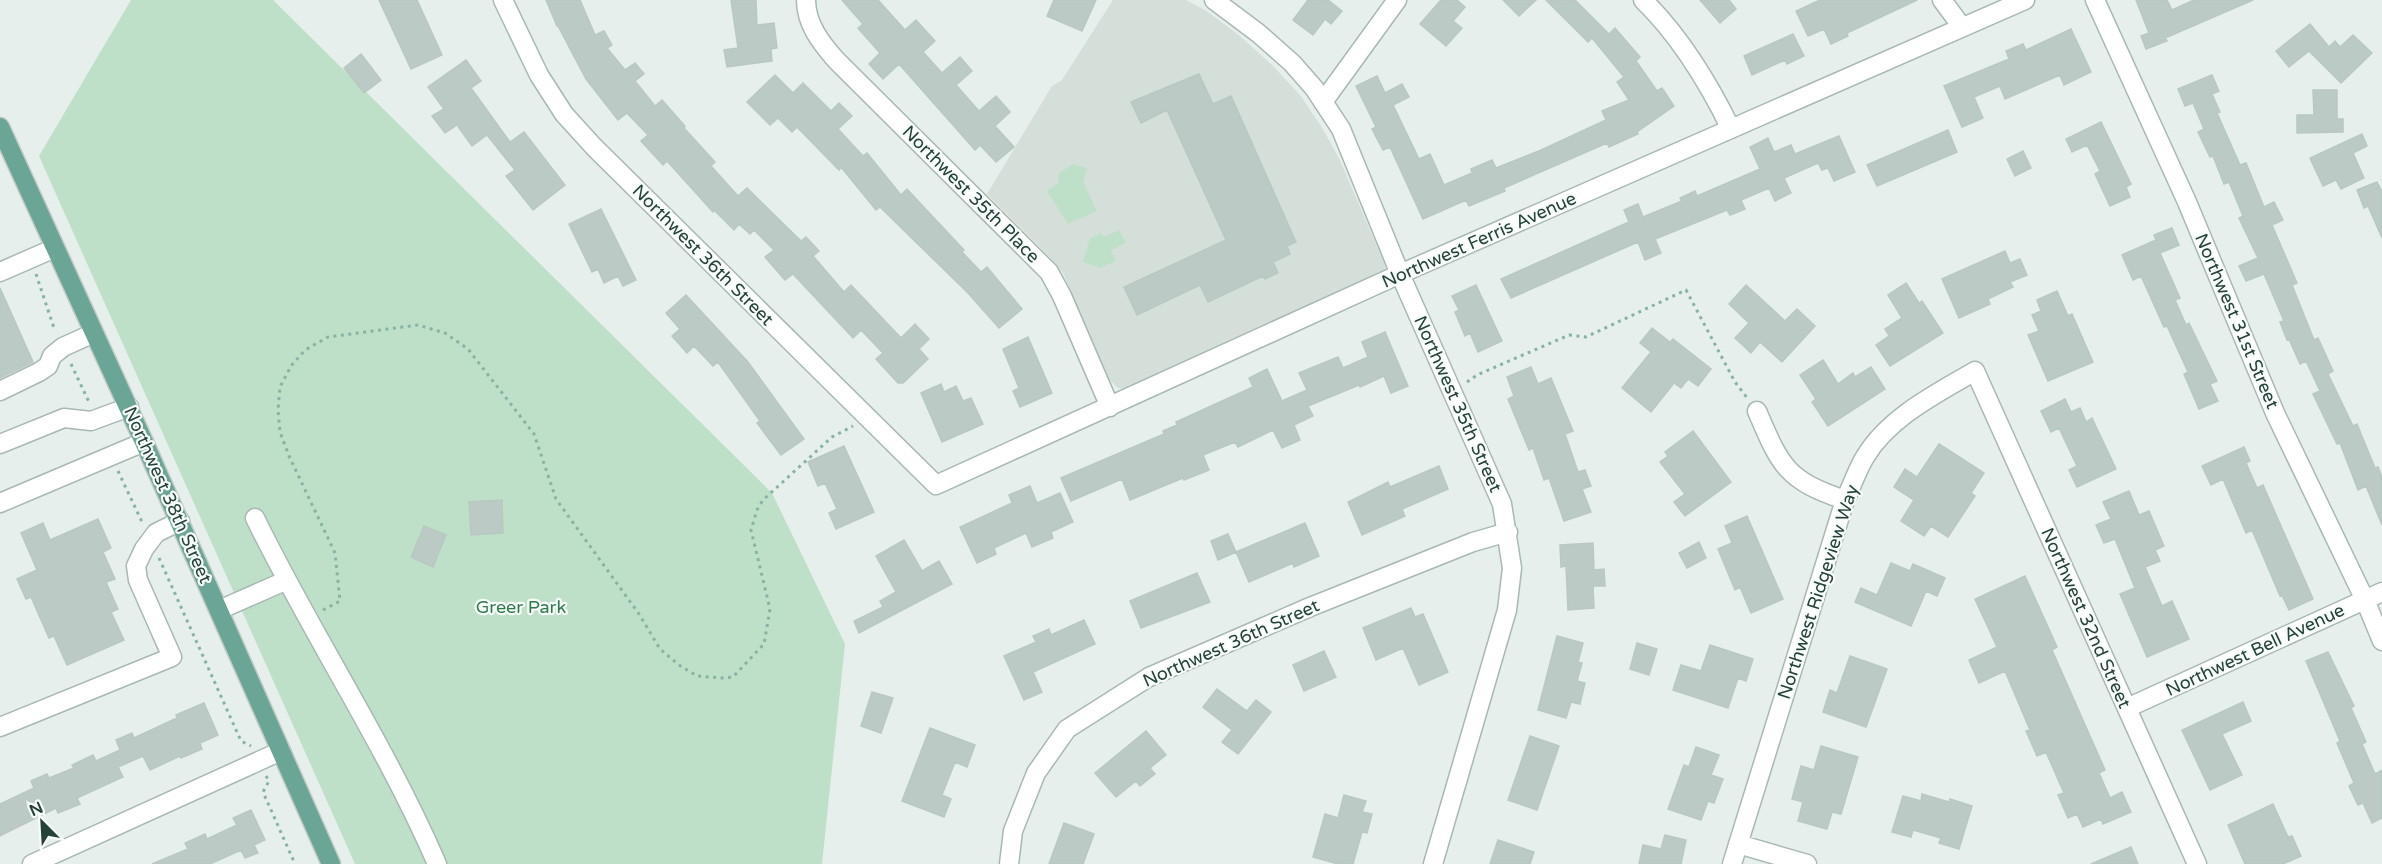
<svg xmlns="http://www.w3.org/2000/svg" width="2382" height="864" font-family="'Varela Round',sans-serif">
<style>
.built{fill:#d4dfda}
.green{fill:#bfe0c8}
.building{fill:#bbcac4;stroke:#b8c9c2;stroke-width:1.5}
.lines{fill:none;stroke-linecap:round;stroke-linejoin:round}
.minor-casing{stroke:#a8b8b2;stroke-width:21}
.major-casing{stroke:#c2cac8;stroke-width:21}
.path{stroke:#86b3a5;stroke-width:3;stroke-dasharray:3 4.5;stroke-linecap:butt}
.minor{stroke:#fff;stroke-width:18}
.major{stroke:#6aa596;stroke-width:18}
.labels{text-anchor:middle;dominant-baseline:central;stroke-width:4.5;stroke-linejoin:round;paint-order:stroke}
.street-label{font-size:18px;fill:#24423a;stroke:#f7fbf9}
.park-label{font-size:18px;fill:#2d7a4b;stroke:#f7fbf9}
</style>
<rect width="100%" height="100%" fill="#e6efeb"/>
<path class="built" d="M1113 0H1186L1208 12 1240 36 1272 65 1300 95 1321 126 1339 158 1385 265 1386 272 1129 390 1118 388 1109 379 1063 273 1047 254 987 194 1052 86 1062 80Z"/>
<path class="green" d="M131 0H273L772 493 845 644 822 864H355L39 156Z
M1073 164 1087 168 1083 182 1097 211 1068 224 1047 191 1058 183 1059 173Z
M1119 230 1126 243 1111 250 1116 261 1100 268 1083 262 1090 238 1101 233 1104 237Z"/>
<path class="building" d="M379 0H417L442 55 411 69Z
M546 0H580L595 35 604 31 612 45 607 48 625 70 635 63 644 74 635 81 655 106 662 100 685 126 684 128 715 162 711 166 738 196 747 188 801 241 806 237 819 251 813 256 844 292 851 285 901 338 915 324 929 339 919 349 928 359 903 383H898L876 359 883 353 861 330 853 338 793 274 785 280 765 257 774 250 754 230 750 234 739 224 734 230 714 210 713 212 667 161 663 165 641 141 648 135 627 113 618 120 586 79 558 26H557Z
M731 0H756L757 25 774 23 777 48 771 49 772 61 727 67 724 50 738 48Z
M842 0H878L905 30 916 20 935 41 923 52 942 73 960 57 972 71 956 85 979 111 996 96 1010 112 995 126 1014 147 996 162 980 145 975 150 899 64 883 79 869 64 880 53 858 28 863 24Z
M1054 0H1096L1082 31 1047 16Z
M1308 0H1328L1342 11 1331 24 1325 19 1313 35 1293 20Z
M1441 0H1457L1465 7 1453 21 1462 28 1446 46 1420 24Z
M1503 0H1536L1519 16Z
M1546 0H1575L1609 34 1615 28 1640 57 1636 61 1657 91 1662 88 1674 106 1637 132 1638 134 1609 147 1607 143 1504 188 1505 191 1469 206 1466 200 1423 219 1390 147 1383 150 1372 129 1376 127 1356 86 1377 76 1385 93 1402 84 1409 97 1393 105 1419 159 1430 154 1444 185 1472 173 1471 169 1492 160 1496 168 1539 151 1606 120 1602 111 1629 100 1617 82 1624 77 1592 38 1588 42Z
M1700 0H1729L1736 9 1720 23Z
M1820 0H1917L1847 33 1848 36 1831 44 1824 29 1808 36 1796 11Z
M2136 0H2167L2172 10 2194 0H2253L2165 38 2167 41 2146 49 2141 36 2149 33Z
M2310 24 2329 47 2335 41 2340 47 2353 35 2372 53 2341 83 2309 51 2289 67 2276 51Z
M2071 29 2091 72 2064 85 2060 75 2005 99 2000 86 1974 97 1983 118 1962 127 1944 86 2009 59 2006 51 2023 44 2026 50Z
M1793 34 1804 56 1787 64 1785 60 1752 75 1744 56Z
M361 54 381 80 364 93 344 68Z
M466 60 481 81 471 88 510 142 524 132 565 185 533 210 506 176 515 170 487 135 472 146 457 125 445 133 432 116 444 109 428 87Z
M1199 74 1213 104 1231 96 1296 242 1287 246 1290 254 1273 262 1278 273 1265 279 1263 276 1208 302 1200 285 1137 315 1124 287 1226 240 1167 110 1141 123 1131 102Z
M775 75 793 93 803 83 831 111 839 103 852 116 838 129 863 156 867 153 901 195 907 189 964 250 962 252 981 272 987 267 1022 309 999 328 968 293 880 207 876 210 841 167 839 170 797 127 792 132 778 118 770 125 747 102Z
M2212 75 2219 91 2212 94 2220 112 2217 113 2240 165 2246 163 2264 207 2274 202 2283 220 2272 225 2297 283 2292 285 2314 340 2318 338 2333 371 2328 374 2353 426 2357 424 2375 468 2378 467 2382 477V525L2366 486 2358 490 2340 443 2337 444 2313 394 2320 391 2306 361 2300 364 2289 339 2287 340 2280 322 2284 321 2264 274 2246 281 2239 266 2258 258 2239 218 2243 216 2229 182 2224 184 2213 156 2210 157 2198 132 2204 129 2193 103 2185 106 2178 89Z
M2313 90H2337V119H2343V132L2297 133V115H2314Z
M2101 122 2131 184 2126 187 2130 197 2110 206 2095 174 2100 171 2087 145 2072 152 2066 139Z
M1948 130 1957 152 1877 186 1867 165Z
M2362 134 2367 146 2353 153 2364 178 2341 189 2336 180 2323 186 2310 158Z
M1839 136 1855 172 1834 181 1828 168 1822 170 1818 163 1784 178 1791 193 1775 201 1769 188 1741 200 1745 209 1730 215 1727 210 1655 239 1661 253 1645 260 1638 242 1511 298 1501 279 1629 222 1624 210 1638 204 1643 217 1682 201 1680 198 1695 191 1697 196 1760 169 1750 147 1768 138 1774 152 1791 145 1795 154Z
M2023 151 2031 168 2015 176 2007 159Z
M2377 182 2382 192V238L2368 206 2364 208 2357 190Z
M601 209 636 280 623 286 618 276 604 283 598 269 592 272 569 224Z
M2172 228 2179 245 2160 253 2180 298 2175 300 2186 325 2189 323 2217 381 2210 384 2218 401 2199 409 2184 374 2188 372 2167 326 2164 327 2141 276 2133 280 2122 255 2156 240 2154 235Z
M2005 251 2010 263 2020 259 2027 275 2010 282 2013 287 1988 299 1990 304 1959 318 1942 279Z
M1906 283 1919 303 1922 301 1943 333 1890 366 1876 345 1889 336 1885 329 1902 318 1888 295Z
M1476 285 1502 341 1478 352 1470 333 1465 336 1455 312 1459 310 1452 296Z
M1746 285 1785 321 1797 309 1815 326 1782 362 1760 342 1751 353 1735 338 1749 323 1729 304Z
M0 288 33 362 0 378Z
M2057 291 2068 316 2072 314 2093 362 2048 381 2028 335 2039 331 2032 315 2041 311 2037 300Z
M686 295 748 362 804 439 781 455 757 423 760 421 718 362 713 366 694 346 687 353 672 336 680 329 666 313Z
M1652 328 1670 342 1673 339 1711 369 1698 386 1688 379 1681 388 1674 383 1651 412 1622 388 1651 352 1640 343Z
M1385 332 1408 386 1391 393 1384 376 1360 387 1359 385 1308 406 1313 416 1294 425 1300 440 1282 448 1273 430 1238 447 1235 442 1203 455 1209 470 1184 480 1183 478 1130 500 1122 479 1071 501 1061 478 1164 434 1163 431 1177 425 1176 422 1253 387 1249 378 1267 369 1282 401 1307 390 1299 373 1338 357 1343 368 1368 357 1362 342Z
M1028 337 1052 393 1020 407 1013 391 1019 388 1003 349Z
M1823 360 1838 384 1853 373 1855 377 1871 367 1885 389 1828 426 1812 402 1816 399 1800 375Z
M1531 367 1538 384 1551 378 1573 431 1565 434 1578 472 1585 470 1591 486 1582 489 1591 512 1564 521 1549 478 1544 480 1533 448 1529 450 1508 399 1514 396 1507 377Z
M941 384 944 392 956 386 963 401 971 398 983 424 942 442 921 393Z
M2065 399 2071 412 2080 408 2086 422 2092 418 2116 469 2077 487 2069 470 2077 466 2059 428 2051 432 2041 411Z
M1693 431 1731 482 1685 516 1674 502 1685 494 1660 462 1668 456 1665 452Z
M1939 444 1984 473 1971 493 1975 496 1948 537 1931 526 1924 536 1901 521 1914 500 1894 487 1905 469 1917 477Z
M844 446 874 512 836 529 829 513 837 509 825 483 818 486 808 462Z
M2244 447 2250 461 2246 463 2257 488 2263 485 2313 599 2289 610 2282 595 2280 596 2252 530 2246 533 2223 479 2211 485 2202 466Z
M1439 466 1448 489 1402 509 1405 516 1362 535 1348 502 1388 482 1390 487Z
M1030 486 1037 503 1060 493 1073 522 1051 532 1053 538 1032 547 1026 533 994 548 996 554 977 563 960 527 1012 503 1009 495Z
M2129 491 2139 515 2149 511 2164 546 2155 550 2160 561 2145 567 2162 606 2172 601 2189 639 2147 657 2120 594 2135 588 2115 539 2104 543 2096 525 2111 519 2103 502Z
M502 500 503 533 471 535 469 502Z
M1747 516 1783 599 1751 613 1740 587 1735 590 1718 549 1732 543 1725 526Z
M98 519 111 548 103 552 115 579 106 582 118 609 111 612 124 640 67 665 54 636 49 638 31 597 26 599 17 579 37 570 21 533 43 523 50 540Z
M1305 523 1319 556 1294 567 1293 563 1249 582 1236 552Z
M424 526 446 535 433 567 411 557Z
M1228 534 1236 552 1218 560 1211 541Z
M904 540 922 571 939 561 952 584 859 633 854 621 883 607 880 601 896 592 876 556Z
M1699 542 1706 558 1687 568 1679 553Z
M1593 543 1594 570 1604 569 1605 586H1593L1594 608 1568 610 1566 566 1561 567 1560 545Z
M1891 563 1910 571 1913 564 1945 578 1937 596 1926 591 1911 626 1855 602 1861 588 1877 595Z
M1197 573 1210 602 1141 628 1130 601Z
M2025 576 2057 647 2052 650 2105 770 2099 773 2110 798 2122 792 2131 812 2103 824 2101 819 2083 827 2077 814 2068 818 2058 795 2064 793 2046 752 2037 756 2026 731 2030 730 2005 671 1979 683 1969 660 1997 647 1975 599Z
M1411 608 1415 617 1423 614 1448 672 1419 685 1403 648 1376 660 1363 628Z
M1084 620 1095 644 1033 672 1042 692 1024 700 1004 656 1036 642 1033 636 1049 629 1051 635Z
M1557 636 1583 643 1578 662 1582 663 1577 681 1585 683 1580 704 1571 702 1566 718 1538 710Z
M1637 643 1657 649 1649 675 1630 669Z
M1710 645 1753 659 1746 681 1738 678 1728 708 1673 690 1681 665 1701 671Z
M1324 651 1336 677 1304 691 1293 665Z
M2328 652 2354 706 2351 708 2366 742 2362 744 2375 774 2382 770V818L2372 823 2363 803 2358 805 2349 786 2354 783 2337 743 2340 741 2306 661Z
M1850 656 1887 669 1866 727 1823 712 1830 690 1837 693Z
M1217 689 1247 711 1256 700 1271 712 1238 754 1222 742 1232 730 1203 707Z
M872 692 893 698 881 733 861 726Z
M2243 702 2251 721 2222 734 2242 775 2210 790 2182 730Z
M204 703 218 735 200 743 202 749 181 758 180 756 150 770 143 756 118 767 123 777 77 798 80 804 58 813 56 808 0 836V804L34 788 31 781 47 774 49 778 74 768 72 765 93 755 96 761 120 750 116 740 132 733 134 738 177 718 176 715Z
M930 728 975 745 967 767 955 762 942 795 951 799 944 817 902 801Z
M1146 731 1166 755 1150 768 1155 774 1140 786 1136 781 1116 797 1095 773Z
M1530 736 1559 746 1537 810 1508 800Z
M1821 746 1858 757 1841 814 1832 812 1827 829 1798 821 1803 802 1792 799 1801 766 1814 770Z
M1696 747 1719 755 1711 775 1723 779 1714 803 1708 801 1701 820 1668 809 1684 765 1689 767Z
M1922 794 1949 802 1950 799 1972 806 1959 849 1939 843 1941 838 1913 830 1911 837 1892 832 1903 796 1921 801Z
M1344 795 1366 801 1362 812 1372 814 1367 833 1362 832 1353 864H1338L1313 857 1325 814 1338 818Z
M2273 804 2288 837 2292 836 2301 856 2283 864H2245L2228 825Z
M251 810 265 840 254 845 258 853 245 858 241 850 210 864H152L188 849 185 843 205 834 207 839 237 825 233 818Z
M1064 823 1094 834 1083 864H1049Z
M1665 835 1686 840 1681 864H1639L1643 845 1661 849Z
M1498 840 1534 852 1530 864H1490Z
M2131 847 2138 864H2091Z"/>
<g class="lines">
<defs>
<path id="minor" d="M503 0 539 75 564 114 594 147 936 485 1400 274 2025 0
M806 0C806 24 821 43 836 60L1049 272 1062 296 1110 407
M1214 0 1258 33 1292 63 1314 88 1341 129 1400 274 1502 504 1512 568 1507 610 1433 864
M1643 0C1681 37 1708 82 1731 129
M1942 0 1962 27
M2095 0 2187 202 2275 413 2365 600 2382 641
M1323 102 1397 0
M0 272 55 248
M0 391 39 372 48 366 52 356 63 347 94 333
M1757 411C1781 467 1786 480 1845 500
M0 444 64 418 91 421 129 407
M0 503 144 442
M255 518C312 635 385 744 437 864
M219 610 285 581
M2127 708 2382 592
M0 727 172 657 138 580 136 566 144 549 156 533 180 521
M1738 844 1807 864
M32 864 281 751
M1009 864 1013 831 1036 773 1067 729 1149 677 1310 607 1473 542 1508 532
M1732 864 1845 500C1852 486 1857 470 1865 457 1889 417 1936 394 1975 371L2197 864"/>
<path id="major" d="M0 127 144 442 331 864"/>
</defs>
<use href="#minor" class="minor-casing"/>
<use href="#major" class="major-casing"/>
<path class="path" d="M36 274 55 331
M71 364 90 404
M1467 382 1477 375 1569 335 1586 337 1686 290 1735 382 1748 399
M118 471 142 522
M159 558 241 741 251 746
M323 610 340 601 335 553 289 456 280 432 278 410 280 387 291 366 305 350 328 337 418 325 445 333 468 349 534 434 556 499 639 614 660 649 679 665 697 676 721 678 733 677 764 644 770 609 751 530 757 510 763 500 832 437 853 426
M266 776 269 781 263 792 295 864"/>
<use href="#minor" class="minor"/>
<use href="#major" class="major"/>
</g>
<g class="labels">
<g class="street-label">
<text transform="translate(971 194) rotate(45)">Northwest 35th Place</text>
<text transform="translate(1479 240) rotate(-24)">Northwest Ferris Avenue</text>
<text transform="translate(703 255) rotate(45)">Northwest 36th Street</text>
<text transform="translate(2237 321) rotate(67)">Northwest 31st Street</text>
<text transform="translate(1458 404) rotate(66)">Northwest 35th Street</text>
<text transform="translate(168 495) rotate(66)">Northwest 38th Street</text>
<text transform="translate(1818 592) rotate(-72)">Northwest Ridgeview Way</text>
<text transform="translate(2086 618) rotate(66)">Northwest 32nd Street</text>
<text transform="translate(1231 643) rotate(-24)">Northwest 36th Street</text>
<text transform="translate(2255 650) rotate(-25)">Northwest Bell Avenue</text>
</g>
<g class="park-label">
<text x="521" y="607">Greer Park</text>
</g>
</g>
<g transform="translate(42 822) rotate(336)" stroke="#f7fbf9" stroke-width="4.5" paint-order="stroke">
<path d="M0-4.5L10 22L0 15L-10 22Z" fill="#24423a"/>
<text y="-9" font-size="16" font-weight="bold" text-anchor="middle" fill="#24423a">N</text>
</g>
</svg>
